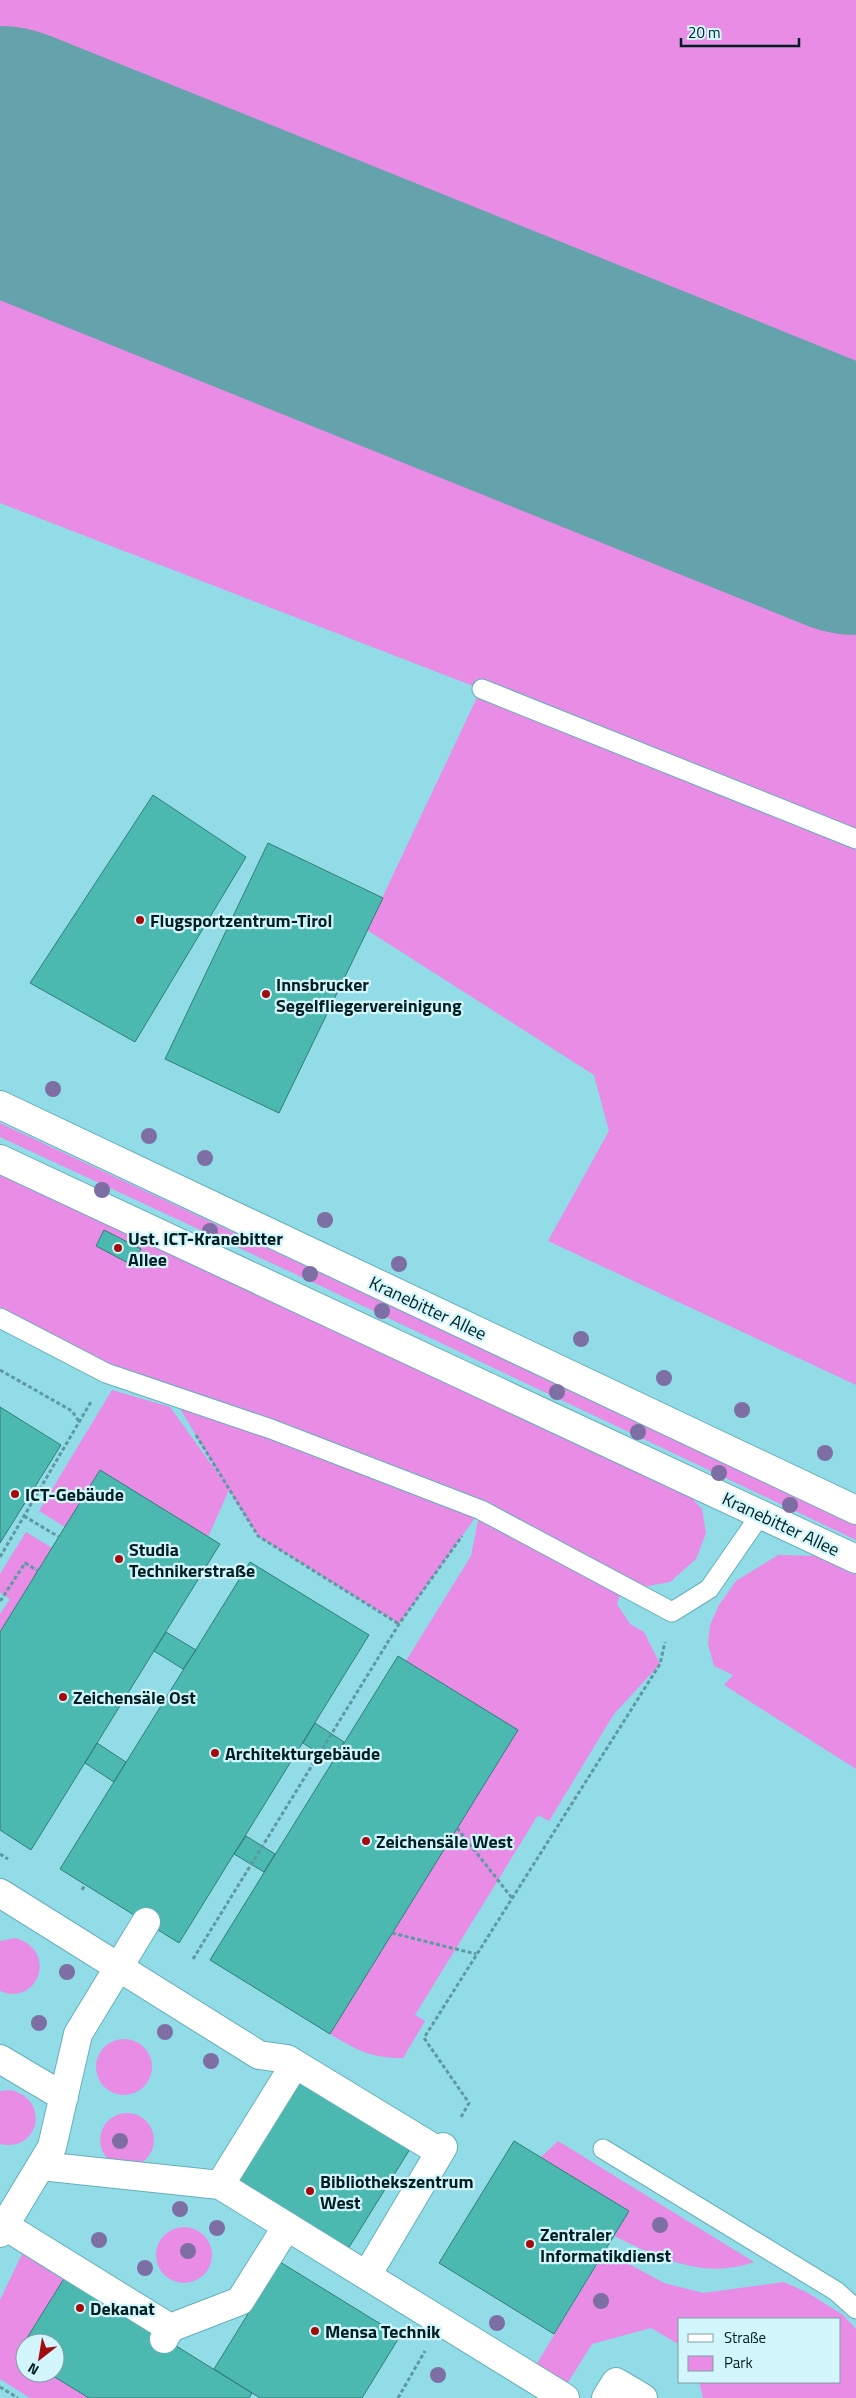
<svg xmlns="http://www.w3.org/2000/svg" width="856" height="2398" font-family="'Titillium Web',sans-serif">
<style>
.green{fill:#e88ce5}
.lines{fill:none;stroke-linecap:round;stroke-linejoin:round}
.runway{stroke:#65a3ac;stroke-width:264}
.building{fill:#4cb9b1;stroke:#307d77}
.lane-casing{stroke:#65afba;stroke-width:21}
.street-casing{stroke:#65afba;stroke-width:30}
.primary-casing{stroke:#65afba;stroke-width:30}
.path{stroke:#5d99a1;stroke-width:3;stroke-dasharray:4 2.5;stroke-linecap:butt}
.lane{stroke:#fff;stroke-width:19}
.street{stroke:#fff;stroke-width:28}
.primary{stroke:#fff;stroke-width:28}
.tree{fill:#7d6ea3}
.poi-dot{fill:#a30b0c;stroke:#d2f6fb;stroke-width:2}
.labels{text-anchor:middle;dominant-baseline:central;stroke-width:4.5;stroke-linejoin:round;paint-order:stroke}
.poi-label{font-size:18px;font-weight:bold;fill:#001f23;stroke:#d2f6fb;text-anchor:start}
.street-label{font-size:18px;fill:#001f23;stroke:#d2f6fb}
</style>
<rect width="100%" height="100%" fill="#91dce7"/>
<path class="green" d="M0 0H856V1385L548 1241 609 1131 594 1075 367 930 481 689 0 503Z
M0 1123 856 1524V1540L321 1286 0 1137Z
M0 1172 685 1491 702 1509 706 1533 696 1559 670 1582 621 1591 617 1604 630 1624 644 1632 660 1664 614 1714 549 1821 538 1815 415 2015 425 2021 403 2058C370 2058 357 2050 330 2034L406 1661 471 1556 480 1511 399 1624 258 1536 229 1490 208 1537 100 1470 65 1527 39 1511 112 1390 170 1407 224 1482 176 1402 113 1370 0 1307Z
M26 1532 52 1548 0 1632V1614L10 1599 0 1593V1574Z
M778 1555 823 1556 856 1571V1769L724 1685 733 1675 714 1666 708 1644 710 1625 719 1605 736 1581Z
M15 1938C59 1950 38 2007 0 1991V1941Z
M96 2067a28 28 0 1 1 56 0a28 28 0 1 1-56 0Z
M11 2090C51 2100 39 2153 0 2144V2091Z
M100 2140a27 27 0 1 1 54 0a27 27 0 1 1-54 0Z
M558 2141 754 2262C704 2280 659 2258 614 2236L629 2211 541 2157Z
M156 2255a28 28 0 1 1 56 0a28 28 0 1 1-56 0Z
M605 2251 664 2283 703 2293 784 2282 808 2293 843 2315 856 2329V2398H703L699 2382H840V2319H680V2345L651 2328 592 2344 567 2384 536 2365Z
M23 2252 65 2277 18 2354 25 2359V2373H48L89 2398H30L0 2379V2300Z"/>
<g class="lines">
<path class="runway" d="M0 158 856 503"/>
</g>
<path class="building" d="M153 795 246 857 135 1042 30 983Z
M268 843 383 898 279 1113 165 1059Z
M104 1230 141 1249 132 1265 96 1246Z
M0 1407 61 1445 0 1543Z
M100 1470 220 1544 31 1850 0 1830V1632Z
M250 1562 369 1635 179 1943 60 1869Z
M166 1632 196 1650 183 1669 154 1651Z
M398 1656 518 1730 330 2034 210 1960Z
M315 1723 344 1742 332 1762 303 1743Z
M97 1743 126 1762 114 1782 85 1763Z
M246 1836 275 1854 264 1872 234 1854Z
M301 2069 415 2141 348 2249 233 2178Z
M514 2141 629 2211 554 2334 439 2263Z
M280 2262 400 2336 362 2398H260L214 2369Z
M65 2277 252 2393 249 2398H89L48 2373H55V2343H25V2359L17 2354Z"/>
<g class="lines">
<defs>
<path id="lane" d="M482 689 856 839
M0 1318 106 1373 271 1429 481 1510 672 1612 709 1589 761 1514
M603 2149 836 2291 856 2309"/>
<path id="street" d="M0 1159 856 1559
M0 1893 259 2055 287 2059 440 2152
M0 2059 64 2097
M41 2166 220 2185 565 2398
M220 2185 295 2064
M5 2226 170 2328
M0 2233 52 2147 78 2034 146 1922
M367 2275 443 2147
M164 2339 170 2328 240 2301 287 2226
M606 2398 616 2382 643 2398"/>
<path id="primary" d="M0 1105 856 1510"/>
</defs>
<use href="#lane" class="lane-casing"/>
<use href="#street" class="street-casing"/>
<use href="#primary" class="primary-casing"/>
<path class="path" d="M0 1370 72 1411 80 1423
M196 1435 258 1536 399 1624
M24 1516 59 1537
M0 1557 92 1400
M0 1599 1 1600 25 1563 38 1571
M457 1828 512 1898
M0 1854 8 1859
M82 1890 85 1885
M392 1933 476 1954
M193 1959 399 1624 462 1536
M461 2117 469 2103 424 2038 660 1664 665 1642
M0 2387 18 2398
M398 2398 425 2351"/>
<use href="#lane" class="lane"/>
<use href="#street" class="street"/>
<use href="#primary" class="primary"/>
</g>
<g class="tree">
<circle cx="53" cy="1089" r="8"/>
<circle cx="149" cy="1136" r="8"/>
<circle cx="205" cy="1158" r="8"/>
<circle cx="102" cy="1190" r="8"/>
<circle cx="325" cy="1220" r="8"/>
<circle cx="210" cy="1231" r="8"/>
<circle cx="399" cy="1264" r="8"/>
<circle cx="310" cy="1274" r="8"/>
<circle cx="382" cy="1311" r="8"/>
<circle cx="581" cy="1339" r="8"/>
<circle cx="664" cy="1378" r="8"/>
<circle cx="557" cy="1392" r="8"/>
<circle cx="742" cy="1410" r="8"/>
<circle cx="638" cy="1432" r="8"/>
<circle cx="825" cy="1453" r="8"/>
<circle cx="719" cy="1473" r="8"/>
<circle cx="790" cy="1505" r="8"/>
<circle cx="67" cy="1972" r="8"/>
<circle cx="39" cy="2023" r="8"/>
<circle cx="165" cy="2032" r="8"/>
<circle cx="211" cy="2061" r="8"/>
<circle cx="120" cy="2141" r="8"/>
<circle cx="180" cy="2209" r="8"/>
<circle cx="660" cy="2225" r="8"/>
<circle cx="217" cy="2228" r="8"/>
<circle cx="99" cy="2240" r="8"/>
<circle cx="188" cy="2251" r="8"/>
<circle cx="145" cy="2268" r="8"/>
<circle cx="601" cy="2301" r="8"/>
<circle cx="497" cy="2323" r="8"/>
<circle cx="438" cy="2375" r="8"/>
</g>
<g class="poi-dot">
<circle cx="140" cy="920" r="5"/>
<circle cx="266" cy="994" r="5"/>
<circle cx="118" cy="1248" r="5"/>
<circle cx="15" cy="1494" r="5"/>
<circle cx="119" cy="1559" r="5"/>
<circle cx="63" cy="1697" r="5"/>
<circle cx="215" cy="1753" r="5"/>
<circle cx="366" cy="1841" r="5"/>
<circle cx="310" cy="2191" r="5"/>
<circle cx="530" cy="2244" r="5"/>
<circle cx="80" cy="2308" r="5"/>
<circle cx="315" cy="2331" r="5"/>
</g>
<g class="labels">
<g class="poi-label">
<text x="150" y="920">Flugsportzentrum-Tirol</text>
<text x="276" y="984">Innsbrucker<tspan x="276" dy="21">Segelfliegervereinigung</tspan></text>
<text x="128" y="1238">Ust. ICT-Kranebitter<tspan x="128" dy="21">Allee</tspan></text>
<text x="25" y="1494">ICT-Gebäude</text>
<text x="129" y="1549">Studia<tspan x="129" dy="21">Technikerstraße</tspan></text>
<text x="73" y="1697">Zeichensäle Ost</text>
<text x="225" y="1753">Architekturgebäude</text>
<text x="376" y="1841">Zeichensäle West</text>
<text x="320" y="2181">Bibliothekszentrum<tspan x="320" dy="21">West</tspan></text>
<text x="540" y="2234">Zentraler<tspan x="540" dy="21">Informatikdienst</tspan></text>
<text x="90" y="2308">Dekanat</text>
<text x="325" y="2331">Mensa Technik</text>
</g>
<g class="street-label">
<text transform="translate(428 1308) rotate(25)">Kranebitter Allee</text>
<text transform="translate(781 1524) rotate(25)">Kranebitter Allee</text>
</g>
</g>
<rect x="678" y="2318" width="162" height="65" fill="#d2f6fb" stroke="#7ea0a5"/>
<rect x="688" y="2334" width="25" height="8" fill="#ffffff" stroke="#7ea0a5"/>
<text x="724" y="2343" font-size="15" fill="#001f23">Straße</text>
<rect x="688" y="2356" width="25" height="15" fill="#e88ce5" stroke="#7ea0a5"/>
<text x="724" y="2368" font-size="15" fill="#001f23">Park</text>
<g transform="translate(40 2358) rotate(211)"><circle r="24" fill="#d2f6fb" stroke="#7ea0a5"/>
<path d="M0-4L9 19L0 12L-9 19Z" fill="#a30b0c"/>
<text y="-8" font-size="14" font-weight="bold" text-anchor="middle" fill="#001f23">N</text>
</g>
<path d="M681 38v8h118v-8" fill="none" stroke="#001f23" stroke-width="2.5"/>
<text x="688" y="38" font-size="15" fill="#001f23" stroke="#d2f6fb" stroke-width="4" paint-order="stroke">20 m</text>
</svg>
